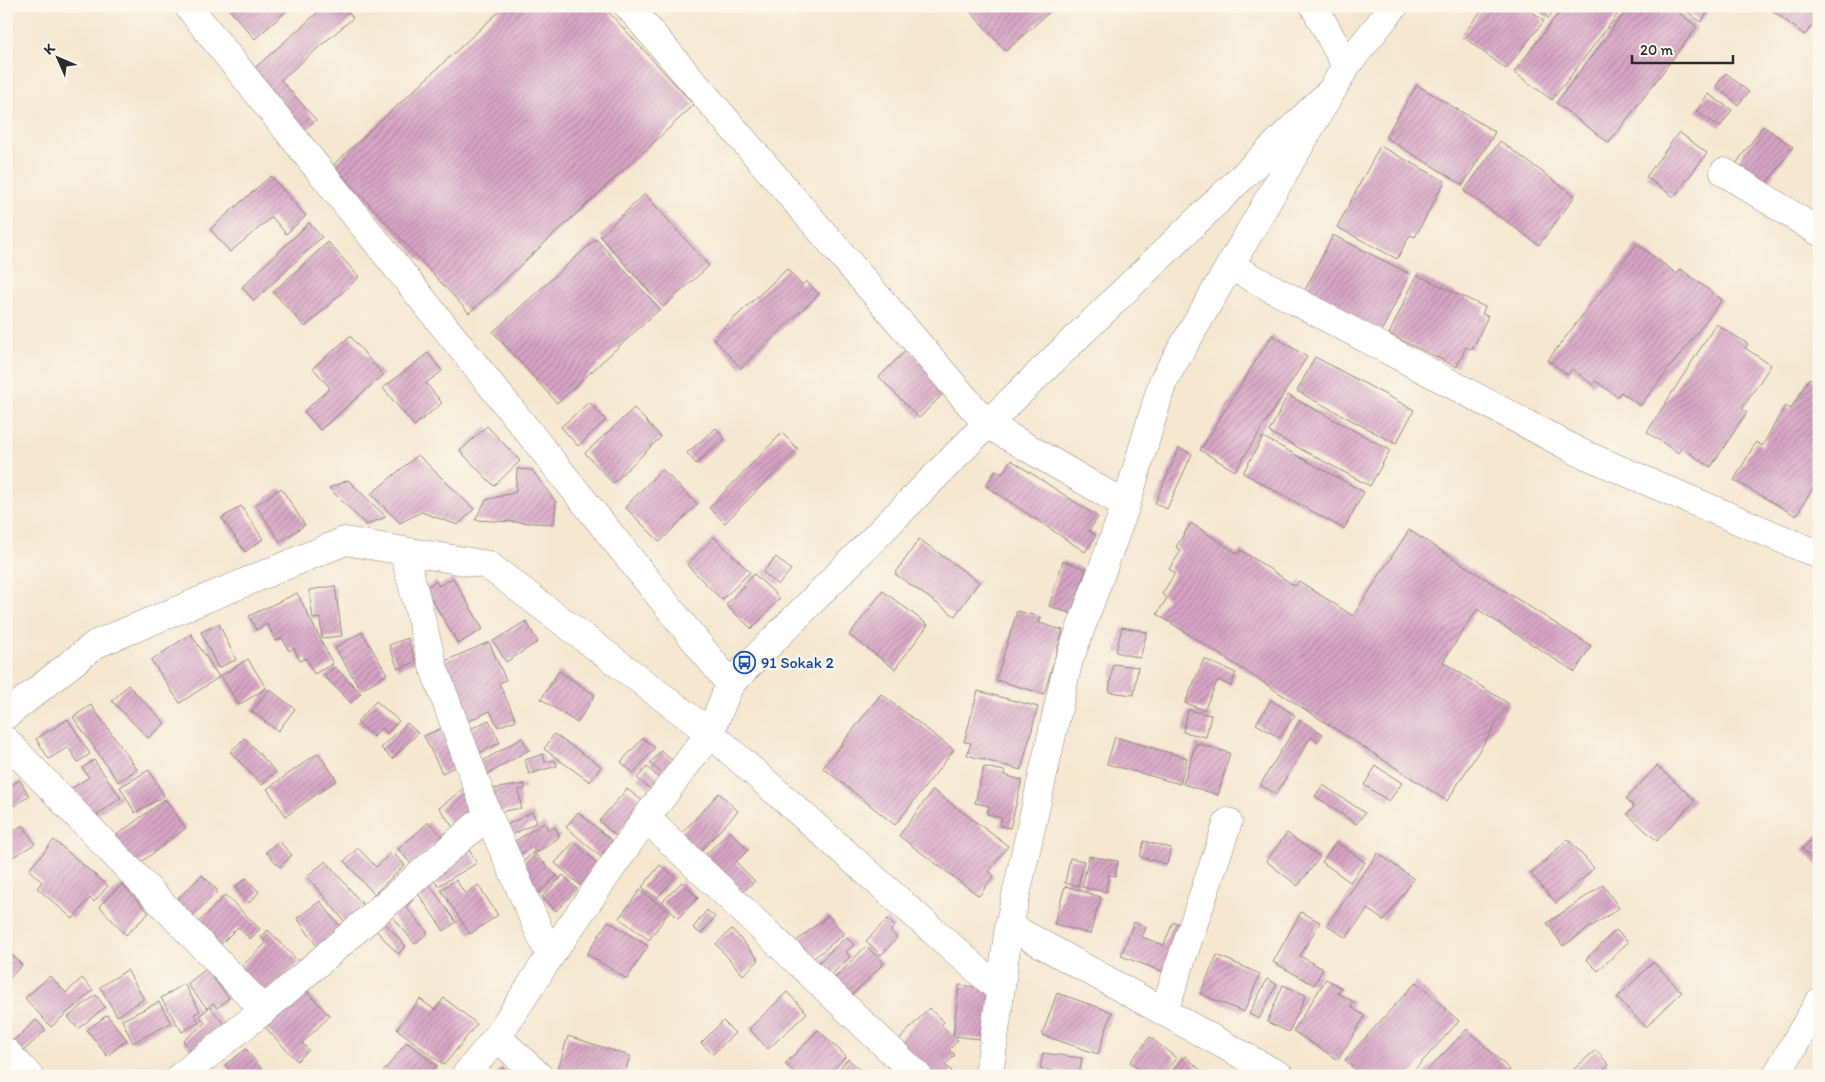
<svg xmlns="http://www.w3.org/2000/svg" width="1825" height="1082" font-family="Itim,sans-serif">
<style>
.building{fill:url(#building-hatch)}
.lines{fill:none;stroke-linecap:round;stroke-linejoin:round}
.minor-casing{stroke:#90897e;stroke-width:29}
.minor{stroke:#fff;stroke-width:28}
.labels{text-anchor:middle;dominant-baseline:central;stroke-width:5;stroke-linejoin:round;paint-order:stroke}
.transit-label{font-size:16px;fill:#164399;stroke:#fbf7ec;text-anchor:start}
</style>
<defs>
<pattern id="building-hatch" width="6" height="6" patternUnits="userSpaceOnUse" patternTransform="scale(1.25)"><rect width="6" height="6" fill="#d7a4c5"/><path d="M-1 1l2-2M0 6l6-6M5 7l2-2" fill="none" stroke="#af86a0"/></pattern>
</defs>
<rect width="100%" height="100%" fill="#fbf7ec"/>
<filter id="ink" filterUnits="userSpaceOnUse"><feTurbulence type="fractalNoise" baseFrequency=".02" numOctaves="2"/><feDisplacementMap in="SourceGraphic" scale="10" xChannelSelector="R" yChannelSelector="G"/><feConvolveMatrix kernelMatrix="1 2 1 2 8 2 1 2 1" color-interpolation-filters="sRGB"/></filter>
<filter id="wash" filterUnits="userSpaceOnUse"><feTurbulence type="fractalNoise" baseFrequency=".0096" numOctaves="4" result="noise"/><feDisplacementMap in="SourceGraphic" scale="20" xChannelSelector="R" yChannelSelector="G"/><feGaussianBlur stdDeviation="1.12" result="paint"/><feColorMatrix in="noise" values="0 0 0 0 0 0 0 0 0 0 0 0 0 0 0 0 0 1.4 0 .05"/><feComposite in="paint" operator="in"/></filter>
<g filter="url(#wash)">
<rect width="100%" height="100%" fill="#f5e7d0"/>
<g id="blocks">
<path class="building" d="M226 6H292L255 39Z
M325 6H343L353 18 281 80 316 120 300 133 248 74Z
M505 6H603L694 105 469 313 333 165Z
M965 6H1056L1006 51Z
M1485 6H1525L1544 21 1506 69 1462 36Z
M1534 6H1558L1548 18Z
M1564 6H1624L1552 100 1514 72Z
M1630 6H1671L1697 27 1609 143 1556 103Z
M1679 6H1712L1701 22Z
M1766 6H1813L1819 11V17L1805 35Z
M1726 73 1749 92 1738 105 1716 86Z
M1417 85 1495 132 1463 185 1385 137Z
M1708 94 1732 110 1720 127 1696 111Z
M1763 126 1793 147 1763 189 1733 168Z
M1679 132 1707 153 1674 197 1646 177Z
M1500 141 1575 196 1539 245 1464 191Z
M1380 146 1445 181 1415 237 1410 235 1397 259 1337 227Z
M271 176 306 216 286 234 272 217 230 252 210 229Z
M645 194 709 266 663 307 600 236Z
M309 223 322 237 254 301 242 287Z
M1333 235 1410 274 1381 332 1303 294Z
M596 239 660 309 557 403 493 332Z
M328 242 359 277 305 327 273 292Z
M1637 244 1677 274 1681 269 1722 300 1640 406 1621 392 1617 397 1596 381 1593 385 1572 369 1568 375 1548 360Z
M787 269 802 285 806 281 819 294 741 368 713 338Z
M1417 275 1485 307 1482 314 1488 316 1472 350 1466 347 1457 367 1389 334Z
M1716 324 1748 344 1745 348 1771 365 1742 409 1747 412 1711 467 1681 448 1678 453 1647 432Z
M1272 335 1307 357 1235 471 1200 450Z
M350 336 383 375 320 430 304 411 330 388 313 368Z
M908 348 949 388 919 418 879 377Z
M428 353 442 371 426 383 442 403 414 426 383 388Z
M1315 357 1414 410 1396 444 1297 391Z
M1809 378 1819 384V478L1796 516 1734 480 1756 442 1762 446 1785 406 1791 409Z
M1288 395 1390 450 1370 486 1269 432Z
M589 402 606 420 578 446 561 427Z
M634 408 661 437 613 483 585 453Z
M487 426 520 461 494 486 460 451Z
M716 428 725 439 696 464 687 453Z
M782 433 798 449 725 523 709 508Z
M1263 437 1364 492 1344 529 1243 473Z
M1179 448 1192 454 1167 509 1155 503Z
M418 455 474 509 458 525 421 512 400 523 371 494Z
M1011 460 1098 517 1089 531 1096 535 1085 552 986 486 996 470 1002 474Z
M517 469 532 470 556 502 554 524 475 520 486 500 516 492Z
M662 469 697 504 660 542 625 507Z
M348 480 386 517 366 525 329 488Z
M281 488 305 525 280 542 256 505Z
M241 506 263 539 245 552 222 518Z
M1191 523 1238 554 1241 550 1295 586 1299 581 1353 616 1409 530 1591 646 1575 672 1477 609 1443 662 1509 704 1447 801 1157 614 1167 598 1162 594 1175 573 1169 569 1181 551 1176 547Z
M714 537 750 572 722 600 687 565Z
M919 539 979 582 955 616 895 574Z
M776 557 791 570 778 585 763 572Z
M1063 561 1086 569 1072 614 1049 606Z
M754 574 780 598 752 629 726 605Z
M453 578 483 629 458 644 425 588 436 581 439 586Z
M335 586 342 636 322 638 320 618 313 619 309 590Z
M883 591 928 625 895 669 849 635Z
M297 593 333 664 314 674 306 658 300 661 294 648 289 651 282 638 276 641 267 624 256 630 249 616Z
M1017 611 1041 617 1039 623 1063 630 1044 694 996 680Z
M526 621 538 642 506 662 493 641Z
M219 624 236 660 218 668 201 632Z
M1122 627 1147 632 1140 658 1116 652Z
M362 632 387 674 361 690 335 648Z
M191 634 219 677 180 703 151 660Z
M408 638 416 662 398 669 389 645Z
M489 642 506 680 499 683 516 720 498 727 490 711 464 723 438 664Z
M248 659 266 688 239 705 221 676Z
M1204 659 1236 673 1231 686 1218 680 1204 710 1185 703Z
M1113 664 1138 667 1134 695 1109 692Z
M335 667 361 693 351 703 325 677Z
M559 671 595 695 577 723 541 699Z
M128 685 165 723 148 738 112 701Z
M269 689 295 709 278 731 251 711Z
M978 691 1038 707 1021 770 967 755 971 743 964 742Z
M881 694 954 750 895 825 823 768Z
M1271 700 1295 715 1280 738 1256 724Z
M376 701 399 721 387 734 381 728 374 737 357 722Z
M91 705 137 769 118 782 73 717Z
M1188 710 1211 715 1206 737 1183 732Z
M68 719 90 754 78 762 68 747 49 759 36 739Z
M489 720 500 743 475 755 464 732Z
M1300 720 1323 734 1318 742 1311 737 1276 794 1260 785Z
M407 723 418 733 392 759 381 748Z
M442 728 459 765 442 773 424 736Z
M554 734 601 766 590 782 544 749Z
M1115 737 1187 758 1180 784 1107 764Z
M245 738 276 772 262 785 230 752Z
M522 738 529 750 483 777 476 765Z
M643 738 655 748 633 773 621 762Z
M1196 743 1230 753 1218 795 1183 784Z
M661 751 673 761 662 774 650 763Z
M318 753 337 780 286 816 267 789Z
M543 754 545 762 555 760 557 766 529 774 525 760Z
M94 760 121 798 91 819 70 790 89 777 82 768Z
M1376 766 1402 783 1389 801 1364 785Z
M1657 766 1695 800 1657 841 1627 814 1634 807 1626 799Z
M647 767 659 778 650 789 637 778Z
M984 767 1005 771 1004 775 1022 780 1010 828 1000 826 1002 818 987 814 989 806 975 803Z
M149 770 164 796 135 813 120 787Z
M20 780 29 796 14 806 6 793V788Z
M525 784V789L519 790 521 808 494 813 491 789Z
M1323 785 1365 813 1356 824 1315 796Z
M464 788 482 812 456 831 439 808Z
M627 789 644 802 616 836 599 821Z
M933 790 1008 846 989 871 994 876 979 896 899 836Z
M719 793 738 811 697 855 678 837Z
M165 799 186 828 135 867 113 838Z
M532 812 537 822 508 837 503 827Z
M578 812 615 843 602 858 566 827Z
M429 822 442 836 411 864 398 849Z
M544 823 549 831 555 827 560 837 536 853 532 847 511 860 504 848Z
M23 825 35 844 6 861V835Z
M730 831 748 850 736 862 755 881 739 895 703 857Z
M1287 833 1320 857 1298 886 1266 861Z
M1819 833V866L1802 849Z
M1568 839 1594 868 1556 903 1531 874Z
M54 840 108 886 94 902 90 898 73 919 37 888 42 882 29 870Z
M279 841 292 855 280 867 266 852Z
M1144 841 1171 848 1167 864 1140 857Z
M574 842 600 866 581 886 555 863Z
M1336 842 1365 862 1350 882 1322 862Z
M466 845 477 863 438 886 427 869Z
M358 848 376 867 392 852 405 865 374 894 344 861Z
M533 852 557 876 537 895 513 872Z
M1378 853 1414 879 1384 921 1368 909 1346 938 1327 925Z
M1089 856 1118 861 1115 876 1109 875 1106 892 1082 887Z
M1070 858 1084 861 1078 886 1065 883Z
M326 861 364 906 345 922 307 876Z
M660 865 675 877 657 898 642 887Z
M202 875 218 891 185 923 169 907Z
M563 875 577 889 556 911 542 897Z
M424 877 456 922 444 931 412 885Z
M246 878 259 892 249 903 235 888Z
M456 880 465 894 478 885 498 915 470 934 441 890Z
M682 882 698 898 678 918 662 902Z
M122 884 149 913 126 935 99 906Z
M1603 885 1619 908 1563 946 1547 923Z
M1065 886 1101 897 1090 934 1054 924Z
M640 890 669 912 649 940 619 918Z
M407 894 413 900 406 907 428 933 415 944 388 911Z
M225 895 260 929 250 939 238 927 215 950 193 928Z
M320 901 341 928 317 946 297 918Z
M707 910 715 917 701 934 693 928Z
M1301 912 1320 922 1300 956 1323 969 1314 985 1273 962Z
M828 915 844 934 809 962 794 943Z
M378 916 406 946 398 954 370 924Z
M887 919 895 926 890 931 897 938 881 955 866 941Z
M608 921 648 946 627 979 587 954Z
M1134 922 1146 927 1142 937 1164 945 1173 922 1190 928 1172 975 1121 956Z
M732 929 759 960 743 975 716 944Z
M268 930 299 962 262 998 236 972 266 943 261 937Z
M1616 930 1628 942 1598 971 1586 959Z
M846 937 854 945 846 952 850 957 828 978 816 965Z
M866 946 884 963 850 997 833 980Z
M6 949 22 965 6 982Z
M1217 955 1260 974 1244 1012 1200 994Z
M1653 962 1682 992 1646 1027 1617 998Z
M206 969 229 998 217 1008 213 1003 207 1008 187 984Z
M127 970 144 999 117 1016 100 987Z
M50 976 66 993 82 978 93 990 51 1027 25 998Z
M1267 979 1277 984 1259 1019 1249 1014Z
M1326 979 1342 988 1338 993 1354 1002 1351 1007 1365 1016 1338 1060 1293 1031Z
M1416 982 1459 1021 1409 1076H1362L1345 1060Z
M184 984 200 1011 194 1014 199 1022 182 1032 161 998Z
M300 984 330 1016 302 1043 309 1050 297 1061 260 1022Z
M959 985 995 989 989 1040 953 1036Z
M1283 985 1306 995 1289 1032 1267 1022Z
M787 992 807 1013 768 1049 749 1029Z
M1057 993 1112 1012 1098 1054 1042 1035Z
M96 995 105 1007 78 1029 68 1017Z
M444 998 477 1024 444 1065 397 1029 420 999 435 1010Z
M159 1002 171 1023 133 1043 122 1020Z
M210 1007 226 1026 194 1054 183 1041 205 1023 199 1016Z
M929 1008 944 1022 941 1025 958 1040 949 1050 955 1055 945 1065 952 1071 947 1076H936L898 1041Z
M107 1015 127 1040 107 1056 87 1030Z
M36 1020 46 1030 19 1055 9 1045Z
M723 1021 735 1033 713 1054 701 1043Z
M1467 1029 1510 1070 1504 1076H1422Z
M818 1030 846 1056 827 1076H798L785 1064Z
M568 1036 630 1056 624 1076H556Z
M1150 1037 1176 1058 1162 1076H1148L1130 1062Z
M407 1042 437 1066 430 1076H387L383 1072Z
M246 1049 267 1076H234L225 1065Z
M1596 1050 1609 1065 1596 1076H1566Z
M1043 1053 1082 1058 1079 1075 1040 1069Z
M1185 1056 1207 1076H1168Z
M848 1059 867 1076H833Z
M502 1067 512 1076H493Z"/>
</g>
</g>
<g filter="url(#ink)">
<use href="#blocks" fill-opacity="0" stroke="#90897e" stroke-width="1"/>
<g class="lines">
<defs>
<path id="minor" d="M188 6 730 684
M628 6 987 424 1126 505
M1314 6 1346 66
M1724 172 1819 232
M1230 266 1579 452 1819 555
M404 551 433 666 488 815 550 956
M6 715 96 644 345 541 488 565 710 733 1000 990
M6 741 264 1010
M646 818 918 1076
M1009 926 1280 1076
M1164 1011 1228 822
M497 1037 539 1076
M6 1052 29 1076
M181 1076 264 1010 488 815
M465 1076 497 1037 550 956 646 818 710 733 730 684 987 424 1333 89
M989 1076 1009 926 1068 663 1126 505 1163 381 1346 66 1394 6
M1776 1076 1819 1002"/>
</defs>
<use href="#minor" class="minor-casing"/>
<use href="#minor" class="minor"/>
</g>
</g>
<defs>
<symbol id="bus-ring" viewBox="-11 -11 22 22"><circle r="9.5" fill="#fbf7ec" stroke="#1a4fb4" stroke-width="1.5"/><path d="M-5-6H5V4H4V6H2V4H-2V6H-4V4H-5ZM-3.5-4V0h7V-4ZM-3.5 1.2v1.5H-2V1.2ZM2 1.2v1.5H3.5V1.2Z" fill="#1a4fb4"/></symbol>
</defs>
<g fill-rule="evenodd">
<use href="#bus-ring" x="732" y="650" width="25" height="25"/>
</g>
<g class="labels">
<g class="transit-label">
<text x="761" y="662">91 Sokak 2</text>
</g>
</g>
<rect width="1825" height="1082" fill="none" stroke="#fbf7ec" stroke-width="25"/>
<g transform="translate(58 58) rotate(315)" stroke="#fbf7ec" stroke-width="4" paint-order="stroke">
<path d="M0-4L9 19L0 12L-9 19Z" fill="#2b2b2b"/>
<text y="-8" font-size="14" font-weight="bold" text-anchor="middle" fill="#2b2b2b">K</text>
</g>
<path d="M1632 55v8h101v-8" fill="none" stroke="#2b2b2b" stroke-width="2.5"/>
<text x="1640" y="55" font-size="15" fill="#2b2b2b" stroke="#fbf7ec" stroke-width="4" paint-order="stroke">20 m</text>
</svg>
